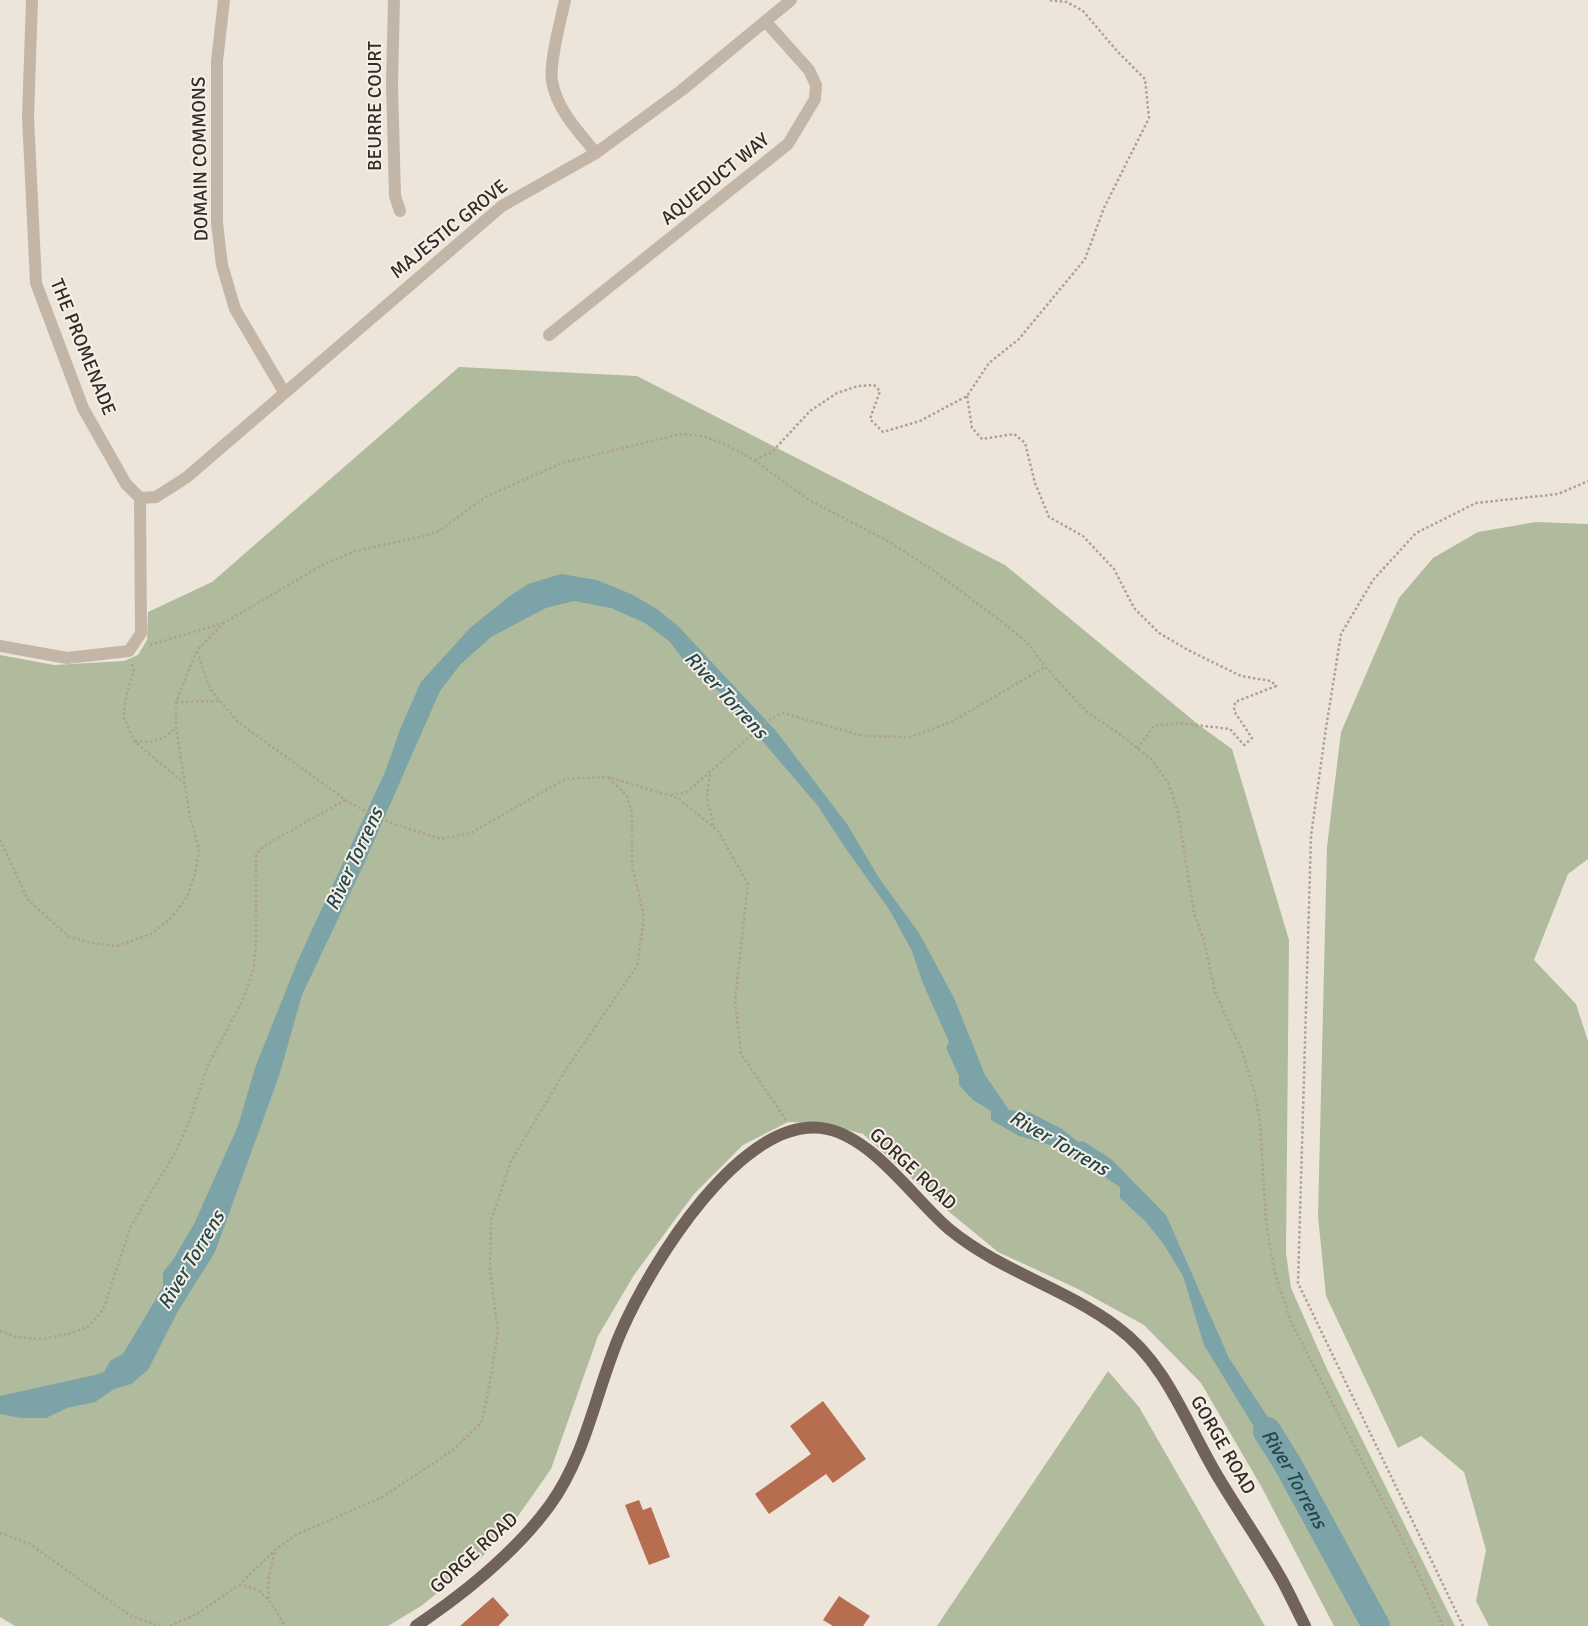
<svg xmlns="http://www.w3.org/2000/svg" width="1588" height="1626" font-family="Signika,sans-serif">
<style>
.green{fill:#afbb9c}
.water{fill:#7ca3a7}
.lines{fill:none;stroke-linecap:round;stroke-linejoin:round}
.river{stroke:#7ca3a7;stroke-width:28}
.building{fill:#b76d4f}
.path{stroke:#b0a092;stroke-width:2.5;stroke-dasharray:2.5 2.5;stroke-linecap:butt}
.minor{stroke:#c4b6a7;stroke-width:12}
.major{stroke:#72635a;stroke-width:12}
.labels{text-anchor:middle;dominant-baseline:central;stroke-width:4;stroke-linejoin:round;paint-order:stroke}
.street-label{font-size:19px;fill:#322b27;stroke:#f6efe5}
.water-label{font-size:20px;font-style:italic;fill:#22494e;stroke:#f6efe5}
</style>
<rect width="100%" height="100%" fill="#eee5da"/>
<path class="green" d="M459 367 637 376 1005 565 1200 726 1232 749 1289 940 1286 1253 1291 1288 1326 1367 1455 1626H1334L1261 1486 1201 1383 1144 1325 1078 1289 998 1252 942 1206 863 1134 821 1123 788 1122 743 1145 694 1194 634 1275 598 1336 551 1469 518 1516 481 1558 421 1606 388 1626H15L0 1617V655L54 665 124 661 138 655 147 640 148 612 212 582Z
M1536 522 1588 524V859L1568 874 1534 960 1576 1004 1588 1041V1626H1489L1476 1601 1486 1550 1464 1472 1421 1436 1398 1448 1326 1296 1318 1216 1327 847 1341 732 1399 598 1433 558 1478 532Z
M1108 1371 1139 1407 1265 1626H937Z"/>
<path class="water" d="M561 574 597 580 631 594 657 609 678 626 776 731 847 824 879 878 919 933 954 998 985 1075 1009 1110 1029 1112 1062 1129 1078 1142 1083 1141 1111 1159 1166 1215 1229 1358 1302 1469 1273 1458 1204 1345 1183 1276 1163 1243 1145 1221 1120 1198V1187L1073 1156 1053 1146 1019 1136 991 1120V1111L973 1100 959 1085V1076L946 1048 949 1042 922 981 912 951 889 909 844 846 818 806 723 695 685 662 670 642 645 623 611 608 574 601 546 608 491 637 460 665 440 691 363 866 302 995 279 1076 215 1252 178 1311 148 1370 131 1384 114 1389 95 1402 67 1408 46 1418H20L0 1414V1396L95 1375 104 1372 110 1361 123 1354 163 1287V1272L173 1260 194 1224 238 1126 255 1068 299 958 385 772 401 727 421 682 470 628 511 595 528 584Z"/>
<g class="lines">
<path class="river" id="s1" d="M1267 1431 1287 1463 1376 1626"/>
</g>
<path class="building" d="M823 1401 866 1459 833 1483 826 1474 769 1514 755 1494 811 1454 790 1426Z
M639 1500 643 1510 651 1507 670 1557 649 1565 625 1505Z
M839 1596 870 1616 863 1626H833L823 1620Z
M493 1597 509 1615 498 1626H460Z"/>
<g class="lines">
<path class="path" d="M967 396 972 428 982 439 1014 434 1025 443 1035 483 1049 517 1083 536 1114 569 1134 608 1159 633 1188 650 1241 676 1271 681 1276 686 1235 702 1234 711 1252 738 1244 745 1230 729 1178 723 1154 726 1137 749
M755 460 772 452 810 411 837 393 858 386 874 385 880 391 870 419 883 432 920 421 967 396 989 363 1019 339 1085 259 1104 208 1149 118 1145 79 1117 51 1083 11 1067 2 1047 0
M150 645 223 623
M197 652 210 689 238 722 350 803 391 823 441 839 471 833 565 779 608 777 678 798 718 831 748 884 735 1000 741 1054 786 1120
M132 664 134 670 127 693 123 716 134 741 185 784
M176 702 219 701
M135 741C154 743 163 741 176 727
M710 774 707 797 714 828
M671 795 687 792 769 720 783 713 863 736 911 737 953 721 1045 667
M0 840 28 900 68 936 92 943 117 946 151 934 171 918 187 897 195 874 199 849 190 817 176 727V702L197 650 224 623 324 564 356 551 424 536 439 531 487 496 562 463 680 434 703 436 727 445 754 460 809 500 886 540 930 568 1010 628 1029 644 1045 667 1087 712 1118 733 1151 759 1168 782 1178 812 1194 913 1204 941 1215 992 1243 1054 1255 1094 1260 1123 1266 1223 1275 1274 1291 1322 1400 1535 1443 1626
M0 1331 16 1337 41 1339 69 1334 89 1326 103 1310 131 1226 176 1151 190 1119 208 1065 243 1000 253 971 256 943V854L264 846 345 800
M0 1533 30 1544 131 1616 160 1626
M239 1585C266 1588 272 1605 285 1626
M269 1599 268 1581 275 1551
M170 1626 197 1614 239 1585 275 1550 294 1536 382 1497 452 1451 481 1423 488 1393 498 1332 490 1271 491 1221 511 1161 565 1071 637 966 644 917 632 864V813L627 796 608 777
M1463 1626 1298 1283 1311 836 1326 728 1341 634 1373 580 1416 533 1476 503 1558 494 1588 481"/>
<path class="minor" d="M224 0 217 61V223L222 265 235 309 284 392
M394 0 392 84 395 196 400 211
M565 0C561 20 549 62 552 81 557 110 578 131 596 153
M549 335 788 144 815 99 816 85 809 70 766 22
M140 498 156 497 187 477 502 206 596 153 682 90 791 0
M0 646 67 658 129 651 141 633 140 498 126 484 83 408 36 283 28 117 32 0"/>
<path class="major" d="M416 1626C465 1593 515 1553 550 1505 587 1454 596 1389 621 1332 649 1267 743 1111 827 1129 874 1139 913 1198 949 1229 1000 1271 1065 1288 1117 1327 1165 1362 1185 1420 1214 1470 1236 1508 1262 1544 1283 1582 1291 1597 1298 1612 1305 1626"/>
</g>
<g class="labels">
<g class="street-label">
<text transform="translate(375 106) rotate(-90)">BEURRE COURT</text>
<text transform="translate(200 159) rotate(-91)">DOMAIN COMMONS</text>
<text transform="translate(715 179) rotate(-39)">AQUEDUCT WAY</text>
<text transform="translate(449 229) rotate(-39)">MAJESTIC GROVE</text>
<text transform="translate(83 347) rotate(68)">THE PROMENADE</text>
<text transform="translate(913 1169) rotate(43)">GORGE ROAD</text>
<text transform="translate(1223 1445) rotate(60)">GORGE ROAD</text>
<text transform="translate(474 1553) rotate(-42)">GORGE ROAD</text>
</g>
<g class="water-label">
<text transform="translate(726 695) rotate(47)">River Torrens</text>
<text transform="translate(354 859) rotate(-65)">River Torrens</text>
<text transform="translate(1059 1143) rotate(30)">River Torrens</text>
<text transform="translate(191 1260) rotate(-59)">River Torrens</text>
<text stroke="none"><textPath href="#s1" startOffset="55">River Torrens</textPath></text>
</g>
</g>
</svg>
